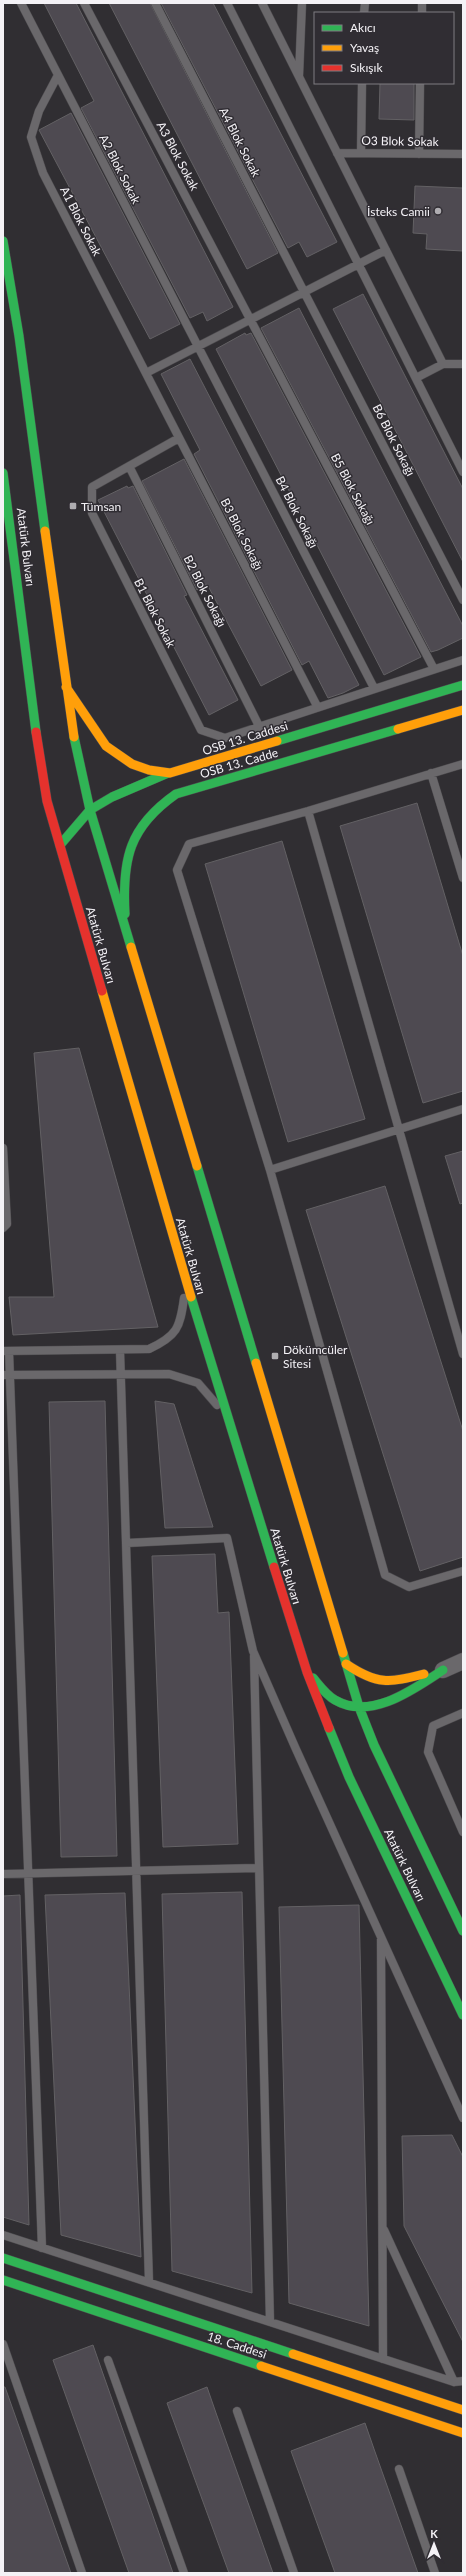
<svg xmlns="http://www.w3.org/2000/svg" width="466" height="2576" font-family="Lato,sans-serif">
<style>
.building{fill:#4e4a51;stroke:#636164}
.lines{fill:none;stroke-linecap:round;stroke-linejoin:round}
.lane-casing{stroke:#4d4b4e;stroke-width:9}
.street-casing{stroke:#4d4b4e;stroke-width:17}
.fast-casing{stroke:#4d4b4e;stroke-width:10}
.slow-casing{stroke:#4d4b4e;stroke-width:10}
.jam-casing{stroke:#4d4b4e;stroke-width:10}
.lane{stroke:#6a686b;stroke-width:8}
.street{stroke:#6a686b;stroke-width:16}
.fast{stroke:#30b455;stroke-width:9}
.slow{stroke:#ff9f0a;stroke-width:9}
.jam{stroke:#e5322d;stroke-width:9}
.poi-dot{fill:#afadb1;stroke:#302d33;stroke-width:1.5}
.labels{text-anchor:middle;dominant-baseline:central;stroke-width:3;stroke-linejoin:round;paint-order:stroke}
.street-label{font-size:12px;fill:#f4f2f6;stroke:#302d33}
.poi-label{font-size:12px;fill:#f4f2f6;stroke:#302d33;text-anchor:start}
</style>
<rect width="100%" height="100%" fill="#302e32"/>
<path class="building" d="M44 3H76L233 307 207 321 203 312 190 318 81 108 94 101Z
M109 3H150L278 253 247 269Z
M161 3H213L337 242 307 257 299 242 288 248Z
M380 83H414V120L379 119Z
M71 113 180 324 150 339 39 130Z
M415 186 463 188V251L426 249 427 234 413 233Z
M363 294 463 489V562L333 309Z
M299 308 463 626V638L438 650 431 652 261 328Z
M245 333 246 335 251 333 421 657 384 675 216 349Z
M190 359 359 685 343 693 328 698 309 661 302 665 194 454 200 450 161 374Z
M184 459 292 670 261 686 207 584 197 590 142 481Z
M127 486 128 488 133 486 187 595 184 596 238 700 209 715 98 500Z
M417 803 463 956V1091L423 1103 340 826Z
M282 841 365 1119 288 1142 205 864Z
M79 1048 158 1327 13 1335 9 1297H54L34 1053Z
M463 1151V1203L460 1204 445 1156Z
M385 1186 463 1431V1557L420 1571 306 1210Z
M105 1401 117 1856 61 1857 49 1402Z
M155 1401 174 1404 213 1527 165 1528Z
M215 1554 218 1613 229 1612 238 1844 163 1847 152 1556Z
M242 1892 252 2293 172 2271 162 1894Z
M125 1893 141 2257 61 2235 45 1895Z
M20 1895 29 2225 3 2217V1896Z
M359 1905 369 2326 289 2303 279 1907Z
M452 2135 463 2157V2342L404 2226 402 2136Z
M93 2345 102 2371 173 2573H129L53 2360Z
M3 2387H5L71 2573H3Z
M207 2387 216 2413 273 2573H229L167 2403Z
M365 2423 374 2449 418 2573H335L291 2451Z"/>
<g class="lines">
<defs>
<path id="lane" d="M21 3 374 688
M84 3 434 669
M155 3 463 600
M227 3 463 472
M262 3 443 364
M364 13 365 3
M422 13V3
M58 75 39 111 31 137 43 173 317 706
M299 76 302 3
M337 153 463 154
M361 153 362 83
M419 154 420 83
M146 373 386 250
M416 378 443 364H463
M179 438 92 487V513L201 730 225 738 463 660
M129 466 259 726
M463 764 308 811 189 844 177 870 270 1170 385 1575 409 1587 463 1571
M431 773 463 878
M308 811 463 1354
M3 1148 7 1224 3 1228
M270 1170 463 1109
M120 1350 149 2282
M3 1351 149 1349C177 1336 180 1328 184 1298
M9 1351 42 2248
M3 1375 169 1374 198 1383 217 1405
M127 1543 227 1538 253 1651 295 1747 463 2118
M254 1656 270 2322
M463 1713 433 1726 428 1752 463 1832
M3 1874 259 1868
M381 1939 383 2359
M384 2230 454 2382
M3 2235 454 2382 463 2381
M3 2344 82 2573
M108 2360 184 2573
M237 2411 294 2573
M399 2469 435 2573"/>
<path id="street" d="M443 1670 463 1661"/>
<path id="fast" d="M3 241 19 336 45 531
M3 473 36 732
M74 737 90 810 131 947
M277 741 463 685
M60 845 90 810 112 797 168 773
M125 914C122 859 129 827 176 794L398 729
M197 1166 256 1363
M191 1297 274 1567
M343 1653 359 1707 374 1745 463 1931
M313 1678C319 1685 326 1695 335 1700 371 1721 414 1689 443 1670
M329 1728 349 1777 463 2015
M3 2258 293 2354
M3 2280 261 2366"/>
<path id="slow" d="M45 531 74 737
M66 687 106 746 132 764 149 770 170 773 277 741
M398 729 463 710
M131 947 197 1166
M102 991 191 1297
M256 1363 343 1653
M346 1664C377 1685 389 1683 424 1674
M293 2354 463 2410
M261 2366 463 2433"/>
<path id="jam" d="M36 732 47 801 102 991
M274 1567 307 1672 329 1728"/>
</defs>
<use href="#lane" class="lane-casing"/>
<use href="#street" class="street-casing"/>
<use href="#fast" class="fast-casing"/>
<use href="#slow" class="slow-casing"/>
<use href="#jam" class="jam-casing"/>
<use href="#lane" class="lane"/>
<use href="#street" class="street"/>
<use href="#fast" class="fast"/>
<use href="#slow" class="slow"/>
<use href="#jam" class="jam"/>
</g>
<g class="poi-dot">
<circle cx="438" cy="211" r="4"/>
<rect x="69" y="502" width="8" height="8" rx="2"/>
<rect x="271" y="1352" width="8" height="8" rx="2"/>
</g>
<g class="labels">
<g class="street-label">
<text transform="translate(400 141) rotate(1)">O3 Blok Sokak</text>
<text transform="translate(240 142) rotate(63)">A4 Blok Sokak</text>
<text transform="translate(178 156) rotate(62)">A3 Blok Sokak</text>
<text transform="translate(120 169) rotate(63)">A2 Blok Sokak</text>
<text transform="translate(81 221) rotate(63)">A1 Blok Sokak</text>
<text transform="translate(394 440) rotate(63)">B6 Blok Sokağı</text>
<text transform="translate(353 489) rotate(62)">B5 Blok Sokağı</text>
<text transform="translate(297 512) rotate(63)">B4 Blok Sokağı</text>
<text transform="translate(242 534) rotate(63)">B3 Blok Sokağı</text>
<text transform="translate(26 547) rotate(83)">Atatürk Bulvarı</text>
<text transform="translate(205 591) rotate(63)">B2 Blok Sokağı</text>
<text transform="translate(155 613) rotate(63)">B1 Blok Sokak</text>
<text transform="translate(245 738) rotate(-17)">OSB 13. Caddesi</text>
<text transform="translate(239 763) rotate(-16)">OSB 13. Cadde</text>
<text transform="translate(101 945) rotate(74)">Atatürk Bulvarı</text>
<text transform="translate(191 1256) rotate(74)">Atatürk Bulvarı</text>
<text transform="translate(286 1566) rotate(73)">Atatürk Bulvarı</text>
<text transform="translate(405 1865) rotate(64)">Atatürk Bulvarı</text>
<text transform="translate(237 2345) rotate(18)">18. Caddesi</text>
</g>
<g class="poi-label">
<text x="430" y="211" text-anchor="end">İsteks Camii</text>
<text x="81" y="506">Tümsan</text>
<text x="283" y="1349">Dökümcüler<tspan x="283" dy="14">Sitesi</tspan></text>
</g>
</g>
<rect width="466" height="2576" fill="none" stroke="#f4f2f6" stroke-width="8"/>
<rect x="314" y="12" width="140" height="72" fill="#302d33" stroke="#7e7c81"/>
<rect x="322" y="25" width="20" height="6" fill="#30b455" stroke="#7e7c81"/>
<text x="350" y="32" font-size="12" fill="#f4f2f6">Akıcı</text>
<rect x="322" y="45" width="20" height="6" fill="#ff9f0a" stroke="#7e7c81"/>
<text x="350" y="52" font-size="12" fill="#f4f2f6">Yavaş</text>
<rect x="322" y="65" width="20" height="6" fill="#e5322d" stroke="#7e7c81"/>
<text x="350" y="72" font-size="12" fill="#f4f2f6">Sıkışık</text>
<g transform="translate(434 2544)" stroke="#302d33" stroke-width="3" paint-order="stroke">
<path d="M0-3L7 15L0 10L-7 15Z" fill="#f4f2f6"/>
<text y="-6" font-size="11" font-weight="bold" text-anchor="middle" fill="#f4f2f6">K</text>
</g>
</svg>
